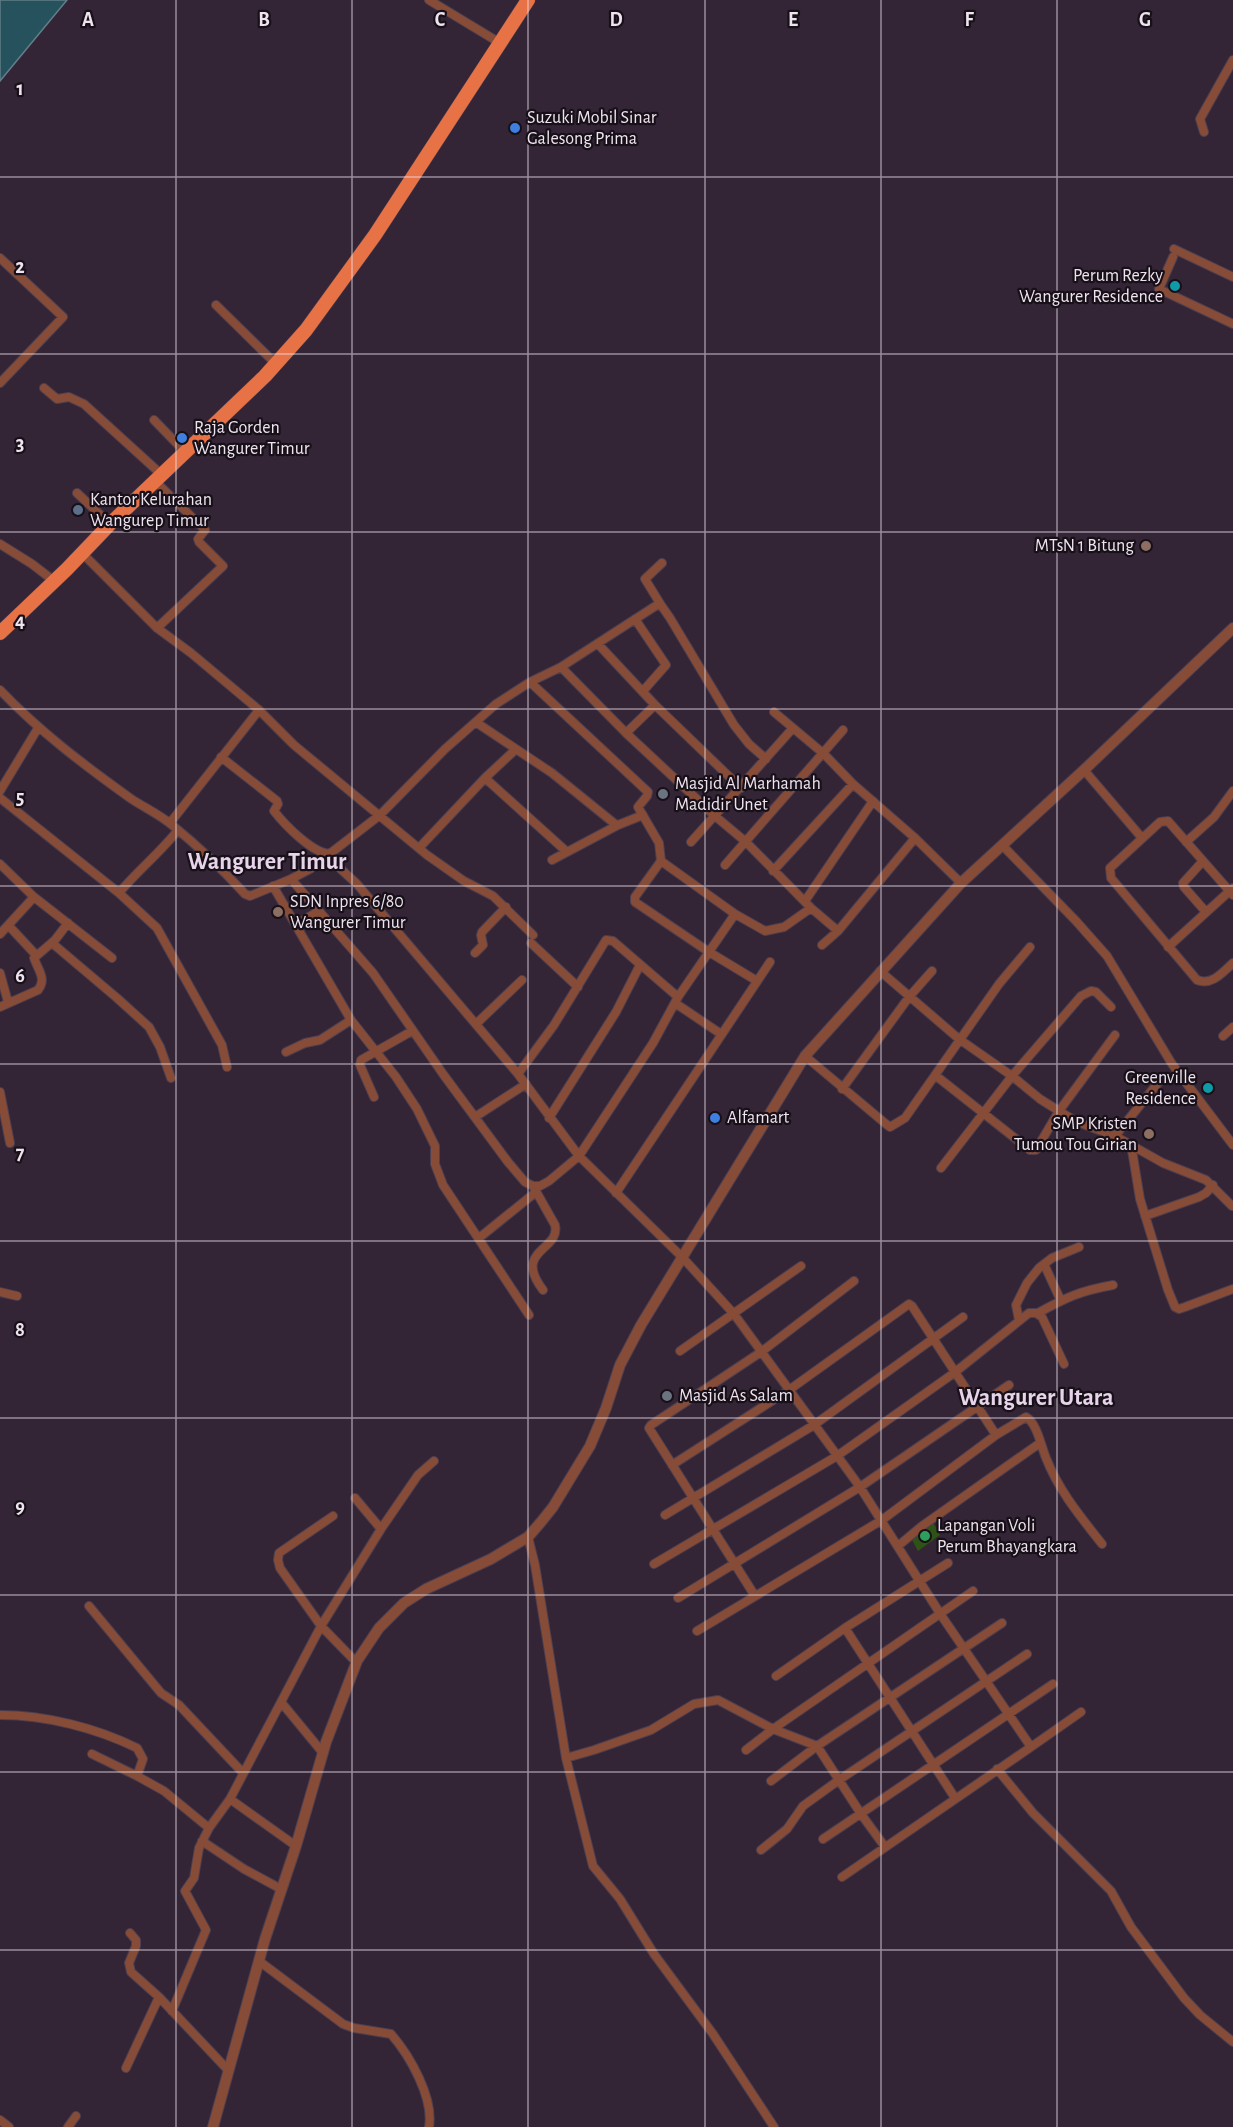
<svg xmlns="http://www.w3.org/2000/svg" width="1233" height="2127" font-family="'Alegreya Sans',sans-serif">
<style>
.green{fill:#2f5316}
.water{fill:#26525d;stroke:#627e89;stroke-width:1.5}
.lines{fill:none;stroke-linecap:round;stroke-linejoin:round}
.minor-casing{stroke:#4d3f50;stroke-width:10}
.tertiary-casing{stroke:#4d3f50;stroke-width:12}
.trunk-casing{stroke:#4d3f50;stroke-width:15}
.minor{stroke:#864c37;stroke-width:8}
.tertiary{stroke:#864c37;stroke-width:10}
.trunk{stroke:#e77246;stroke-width:14}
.grid{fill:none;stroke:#eee3ef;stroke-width:1.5;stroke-opacity:0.55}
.shop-dot{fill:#3f7fe0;stroke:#171018;stroke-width:2}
.culture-dot{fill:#0f9aa8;stroke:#171018;stroke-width:2}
.service-dot{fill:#5c6f8a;stroke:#171018;stroke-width:2}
.education-dot{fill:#8d6e63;stroke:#171018;stroke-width:2}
.worship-dot{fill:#6b7280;stroke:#171018;stroke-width:2}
.leisure-dot{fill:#2e9e5b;stroke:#171018;stroke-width:2}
.labels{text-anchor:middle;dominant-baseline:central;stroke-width:4.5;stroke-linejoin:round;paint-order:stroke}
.poi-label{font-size:18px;fill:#eee3ef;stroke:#171018;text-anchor:start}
.district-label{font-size:24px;font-weight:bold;fill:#e8d4ea;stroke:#171018}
.grid-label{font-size:20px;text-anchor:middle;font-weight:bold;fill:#eee3ef;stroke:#171018;stroke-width:4.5;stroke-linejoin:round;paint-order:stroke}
</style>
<rect width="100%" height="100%" fill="#332436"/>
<path class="green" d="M933 1522 940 1535 918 1551 911 1538Z"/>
<path class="water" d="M0 0H67L0 81Z"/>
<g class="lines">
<defs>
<path id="minor" d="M429 0 500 43
M1204 132 1200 119 1233 60
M1174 249 1233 277
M1173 257 1159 289 1233 324
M0 258 63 317 0 383
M216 305 276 364
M44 388 57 399 69 397 84 404 162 475
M154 420 185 452
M155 481 205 530 198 539 199 542 223 566 157 628
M77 493 110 524
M0 544 32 564 54 581
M82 553 157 628 191 653 259 710 294 745 427 855 464 881 493 896 533 935
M661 605 645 579 662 563
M635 619 666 665 643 691
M598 644 655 705 741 788
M561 667 626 733 715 816 746 842 811 908 838 931
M530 682 648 792 647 796 638 807 659 843 661 861 635 897V902L709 952 757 981
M0 690C39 731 84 765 130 798 143 807 159 814 172 825 198 846 222 869 245 894L250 896 291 879 373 973 443 1074 508 1162 525 1182 533 1186H540L549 1181 579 1156 683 1258 734 1314 860 1487 941 1615 1031 1747 842 1877
M774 712 824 754 853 784 915 838 961 883
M477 723 552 773 615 824 618 825 643 815
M626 733 655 705
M516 749 485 778 567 852
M221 757 277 801 278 804 274 811C285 825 312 853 330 854L331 860 357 884 518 1074 579 1156 653 1043 678 997 735 914 661 861
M1084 770 1142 838
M0 791 38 728
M0 798 119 893C137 871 160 853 178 830
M170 823 259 710
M691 842 793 728
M1186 842 1214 817 1233 791
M1002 845 1076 921 1107 956 1172 1064 1233 1145
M419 848 485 778
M552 860 618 825
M1203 861 1183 883 1184 887 1206 912
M0 864 34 897 112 958
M725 865 843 730
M773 871 853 784
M291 879 310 869 380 815 445 749 496 704 530 682 561 667 657 605H661L670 618 734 725 749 744 766 759
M273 886 351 1020 396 1077 417 1109 435 1146V1164L443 1185 529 1315
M119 893 157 928 222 1045 227 1067
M1233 895 1168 821 1160 822 1110 868 1111 878 1197 980C1212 986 1223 972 1233 963
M805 901 873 801
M735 914 765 931 784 927 811 908
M297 924 319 911
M9 926 36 955
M0 934 34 897
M52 943 117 998 149 1027 160 1047 171 1078
M531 943 578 987
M822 945 838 931 915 838
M1168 947 1233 888
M475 953 483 945 481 935 482 932 506 907
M880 971 959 1039 1012 1076 1040 1099 1075 1121 1115 1136 1163 1163 1206 1180 1232 1206
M0 973 8 1002
M675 1003 721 1034
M0 1007 38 990C47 979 38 970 34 958L55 940 68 923
M476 1024 522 980
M1223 1036 1233 1027
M286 1052 305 1043 320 1040 351 1020
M805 1056 886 1124 890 1127 905 1118 999 984 1030 947
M518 1074 554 1025 606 940 613 941 678 997
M935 1075 1030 1150H1036L1059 1111 1115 1035
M842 1089 909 997 932 971
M0 1092 10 1143
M374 1097 360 1065 361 1060 412 1031
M475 1117 526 1084
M549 1118 616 1012 640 965
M1115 1136 1158 1083
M1131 1144 1140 1199 1168 1290 1175 1307 1179 1309 1185 1307 1233 1289
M941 1168 1012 1076 1081 996 1091 991 1096 992 1111 1007
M533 1186 555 1225C561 1251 512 1249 543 1290
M616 1193 770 962
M1145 1216 1199 1197 1206 1193 1213 1185
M479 1238 536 1192
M1044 1264 1061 1301
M0 1292 17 1296
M1038 1313C1067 1297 1080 1291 1113 1285
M1019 1320 1016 1305 1027 1283 1039 1268 1052 1258 1079 1247
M680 1351 801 1266
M672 1465 789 1390 909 1304 912 1306 996 1435
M355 1498 381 1529
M665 1515 814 1425 963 1317
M333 1516 279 1553 278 1560 280 1568 321 1626 357 1663
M528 1537 535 1565 566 1758 593 1866 620 1899 654 1954 713 2034 774 2127
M898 1546 922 1526 1040 1443
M654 1564 837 1456 954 1373 1029 1313H1036L1042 1317 1064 1364
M755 1596 649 1428 651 1425 761 1352 854 1281
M678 1598 860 1487 1009 1385
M89 1606 161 1693 179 1705 243 1773
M845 1628 955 1798
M697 1631 882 1520 996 1435 1026 1417C1037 1423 1041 1446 1046 1458 1059 1491 1080 1516 1102 1544
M776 1676 845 1628 948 1563
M0 1715C46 1715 96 1728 137 1748L143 1759 137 1776 164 1791 209 1828
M1031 1747 1081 1712
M746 1750 773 1729 973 1591
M323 1753 281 1702 321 1626 381 1529 418 1475 434 1461
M92 1754 137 1776
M566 1758 594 1750 651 1730 694 1704 718 1700 773 1729 817 1746 861 1814 885 1847
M997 1769 1033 1813 1111 1891 1131 1927 1184 1998 1200 2015 1233 2042
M771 1781 817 1746 1002 1623
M230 1799 296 1846
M823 1839 1053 1684
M202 1841 244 1869 281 1889
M761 1850 787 1829 803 1806 839 1780 1027 1654
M130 1933 136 1940V1946L129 1963 131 1972 159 1997 228 2070
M259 1961 343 2024 354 2028 391 2034C410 2056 434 2098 429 2127
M172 2011 206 1930 185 1891 194 1878 199 1848 209 1828 230 1799 281 1702
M126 2068 159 1997
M0 2120 9 2127
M68 2127 76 2116"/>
<path id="tertiary" d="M213 2127 265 1939 296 1846 326 1742 357 1661 379 1628 404 1603 426 1589 491 1559 511 1547 528 1537 541 1522 553 1507 590 1446 606 1408 620 1365 641 1325 805 1056 961 883 1084 770 1233 628"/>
<path id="trunk" d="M0 633 67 569 110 524 265 376 306 330 375 235 528 0"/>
</defs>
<use href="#minor" class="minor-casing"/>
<use href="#tertiary" class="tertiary-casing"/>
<use href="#trunk" class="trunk-casing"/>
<use href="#minor" class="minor"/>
<use href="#tertiary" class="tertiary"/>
<use href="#trunk" class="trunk"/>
</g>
<path class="grid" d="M176 0V2127M352 0V2127M528 0V2127M705 0V2127M881 0V2127M1057 0V2127M0 177H1233M0 354H1233M0 532H1233M0 709H1233M0 886H1233M0 1064H1233M0 1241H1233M0 1418H1233M0 1595H1233M0 1772H1233M0 1950H1233"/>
<g class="shop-dot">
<circle cx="515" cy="128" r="6"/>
<circle cx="182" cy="438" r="6"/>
<circle cx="715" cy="1118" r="6"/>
</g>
<g class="culture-dot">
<circle cx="1175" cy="286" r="6"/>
<circle cx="1208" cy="1088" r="6"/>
</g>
<circle class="service-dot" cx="78" cy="510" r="6"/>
<g class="education-dot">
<circle cx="1146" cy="546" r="6"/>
<circle cx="278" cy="912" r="6"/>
<circle cx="1149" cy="1134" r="6"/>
</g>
<g class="worship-dot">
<circle cx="663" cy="794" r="6"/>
<circle cx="667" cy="1396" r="6"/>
</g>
<circle class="leisure-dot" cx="925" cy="1536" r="6"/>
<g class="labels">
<g class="poi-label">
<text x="527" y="118">Suzuki Mobil Sinar<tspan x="527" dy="21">Galesong Prima</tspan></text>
<text x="1163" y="276" text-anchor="end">Perum Rezky<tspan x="1163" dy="21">Wangurer Residence</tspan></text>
<text x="194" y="428">Raja Gorden<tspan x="194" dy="21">Wangurer Timur</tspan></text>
<text x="90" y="500">Kantor Kelurahan<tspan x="90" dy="21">Wangurep Timur</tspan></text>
<text x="1134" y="546" text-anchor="end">MTsN 1 Bitung</text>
<text x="675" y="784">Masjid Al Marhamah<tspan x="675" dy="21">Madidir Unet</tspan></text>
<text x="290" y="902">SDN Inpres 6/80<tspan x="290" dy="21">Wangurer Timur</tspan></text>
<text x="1196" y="1078" text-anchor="end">Greenville<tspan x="1196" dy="21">Residence</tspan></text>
<text x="727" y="1118">Alfamart</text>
<text x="1137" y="1124" text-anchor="end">SMP Kristen<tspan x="1137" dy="21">Tumou Tou Girian</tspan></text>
<text x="679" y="1396">Masjid As Salam</text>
<text x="937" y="1526">Lapangan Voli<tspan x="937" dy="21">Perum Bhayangkara</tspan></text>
</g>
<g class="district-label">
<text x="267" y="862">Wangurer Timur</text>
<text x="1036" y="1398">Wangurer Utara</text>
</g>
</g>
<g class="grid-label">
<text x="88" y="26">A</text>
<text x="264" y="26">B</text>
<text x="440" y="26">C</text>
<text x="616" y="26">D</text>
<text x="793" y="26">E</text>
<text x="969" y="26">F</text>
<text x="1145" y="26">G</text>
<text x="20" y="95">1</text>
<text x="20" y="273">2</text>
<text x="20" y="450">3</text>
<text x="20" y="627">4</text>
<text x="20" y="804">5</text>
<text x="20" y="982">6</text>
<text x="20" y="1159">7</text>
<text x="20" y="1336">8</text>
<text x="20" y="1513">9</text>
</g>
</svg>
